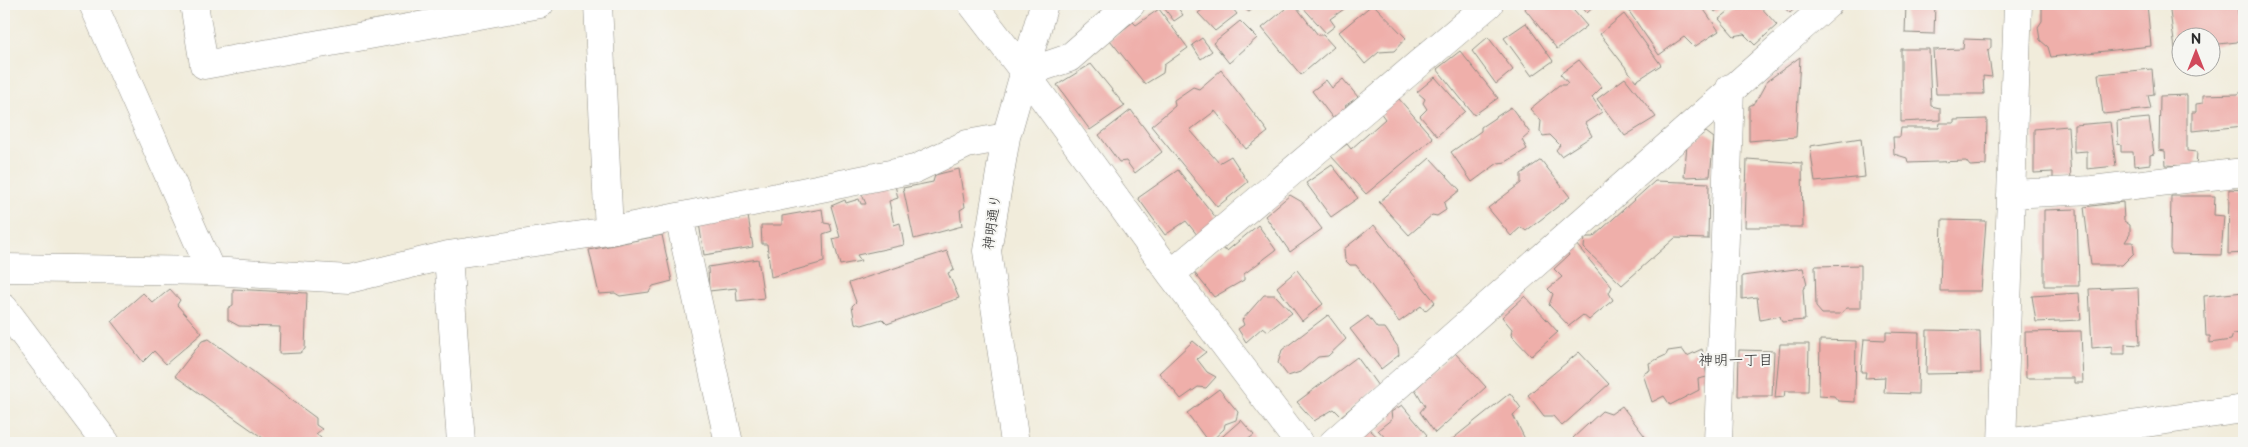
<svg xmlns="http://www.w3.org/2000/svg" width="2248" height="447" font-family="'Balsamiq Sans','Klee One',sans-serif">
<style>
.building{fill:#efafaa}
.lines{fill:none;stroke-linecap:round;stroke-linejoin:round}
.minor-casing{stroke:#8e8c83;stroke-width:29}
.minor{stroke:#fff;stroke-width:28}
.labels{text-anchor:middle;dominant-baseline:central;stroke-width:4;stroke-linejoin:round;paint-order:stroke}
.street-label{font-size:14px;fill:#2b2b2b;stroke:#f6f6f2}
.neighbourhood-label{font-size:15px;fill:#2b2b2b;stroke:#f6f6f2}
</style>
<rect width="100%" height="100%" fill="#f6f6f2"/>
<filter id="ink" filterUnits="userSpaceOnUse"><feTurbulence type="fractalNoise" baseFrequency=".02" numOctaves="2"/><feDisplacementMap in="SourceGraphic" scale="10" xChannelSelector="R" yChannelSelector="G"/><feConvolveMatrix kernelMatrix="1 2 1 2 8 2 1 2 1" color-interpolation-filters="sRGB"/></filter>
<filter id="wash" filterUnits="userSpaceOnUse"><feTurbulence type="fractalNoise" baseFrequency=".0096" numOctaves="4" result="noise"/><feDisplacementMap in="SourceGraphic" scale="20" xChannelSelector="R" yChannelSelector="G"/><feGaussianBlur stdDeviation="1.12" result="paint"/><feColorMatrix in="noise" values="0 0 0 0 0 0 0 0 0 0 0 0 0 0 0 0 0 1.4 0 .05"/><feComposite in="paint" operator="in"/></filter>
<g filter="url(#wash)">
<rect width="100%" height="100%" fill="#f1ecdb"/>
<g id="blocks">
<path class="building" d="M1161 4H1175L1183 15 1174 21Z
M1210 4H1229L1237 14 1215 31 1198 13Z
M1238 4H1259L1249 12Z
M1291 4H1294L1318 35H1323L1334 47 1301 75 1262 28Z
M1300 4H1351L1330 19 1335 26 1326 33Z
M1373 4 1406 38 1394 51 1379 52 1365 64 1339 32Z
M1528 4H1568L1587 26 1557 49 1525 9Z
M1579 4H1597L1587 13Z
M1632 4H1700L1719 31 1694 47 1684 37 1659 55 1626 7Z
M1709 4H1725L1715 12Z
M1738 4H1758L1777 25 1755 45 1744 34 1734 36 1719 19Z
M1780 4H1800L1790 13Z
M1906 4H1935L1934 34 1905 33Z
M2059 4H2147L2151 46 2051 57 2048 47 2040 40 2038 27 2042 21V5Z
M2169 4H2237L2241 37 2237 42 2210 45V38H2180V48L2175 49Z
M1159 9 1188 48 1164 65 1163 73 1145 84 1110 40 1133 22 1136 25Z
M1624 14 1661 65 1636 81 1600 34Z
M1240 21 1257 38 1229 63 1213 43Z
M1526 23 1553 61 1532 76 1504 38Z
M1488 37 1513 70 1496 84 1472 51Z
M1202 38 1212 51 1201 59 1192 45Z
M1964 39 1991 40V47L1988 51 1992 77 1983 76 1984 94H1936L1933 50 1963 49Z
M1901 49H1929L1931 106 1940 108V120L1901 122Z
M1460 51 1498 98 1474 115 1437 69Z
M1800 57 1796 137 1749 141V106L1755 103 1767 81Z
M1579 60 1602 87 1592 97 1602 112 1585 123 1592 136 1561 156 1556 150 1560 145 1550 135 1543 136 1540 131 1541 121 1530 109 1559 85H1565L1568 83 1560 74Z
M1091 64 1125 106 1090 130 1057 85Z
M2152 69 2154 94 2148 95 2151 109 2103 114 2098 74Z
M1221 70 1268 132 1246 149 1215 111 1190 130 1219 163 1231 156 1248 182 1217 207 1151 126 1175 106 1174 100 1193 87 1199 89Z
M1435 77 1465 111 1437 136 1420 116 1427 109 1423 103 1425 99 1417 92Z
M1625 78 1656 117 1625 136 1597 99Z
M1343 79 1358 97 1345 106 1349 110 1335 121 1312 91 1326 80 1332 88Z
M2244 90V126L2192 131V112H2196V104L2203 103V95L2238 94Z
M2187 95V151L2197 152 2196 167 2166 165 2165 151 2159 150 2160 96Z
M1399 99 1433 138 1366 194 1331 156 1347 144 1351 149 1385 119 1380 112Z
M1511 107 1530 133 1522 140 1527 149 1506 162 1498 163 1472 182 1451 152 1481 131V127Z
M1131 110 1162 152 1135 173 1126 161 1119 162 1099 135Z
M2149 118 2154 154 2150 155V164L2134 166 2133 152H2121V145L2118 144 2117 121Z
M1987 119 1986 165 1970 166 1966 161 1908 163 1907 158 1894 154 1893 137H1900L1901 128H1939L1940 123H1954V120Z
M2110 122 2116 166 2087 169V151L2074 152V125Z
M2068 126 2071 179 2053 180V172L2034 173V129Z
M1706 132 1714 138 1710 176 1684 177 1687 145Z
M1861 138 1865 177 1815 182 1810 146Z
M1430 158 1460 190 1444 203 1446 210 1437 216 1432 215 1409 235 1379 202Z
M1747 159 1802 163 1803 227H1745Z
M1541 160 1570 197 1526 231 1521 227 1511 236 1488 208 1521 183V174Z
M1332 165 1358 198 1331 217 1306 183Z
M959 169 965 207 960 210 962 226 914 239 903 188 933 182 935 175Z
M1178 170 1217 219 1198 236 1186 221 1165 235 1138 198Z
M894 181 898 198 889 201 894 225 900 223 904 245 857 255 861 261 840 265 833 239 840 237 831 206 845 200 846 203 859 199 861 204H866L861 192Z
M1655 181 1709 183 1708 239 1675 238 1622 285 1584 248 1585 237H1593Z
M2229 189 2244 190V253L2228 254Z
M1290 195 1302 202 1322 229 1290 252 1265 216Z
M2171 196H2215L2214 215 2224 216 2221 255 2172 254 2170 249Z
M2123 202 2124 221 2130 225V234L2125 242H2133L2134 253 2122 265H2091L2084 207Z
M822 209 824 223 830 224 832 231 823 234 824 262 771 277 767 244H762L761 225H782V216Z
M2077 209 2079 286H2044V210Z
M748 216 753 247 704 255 699 223Z
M1942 220 1986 221 1981 291H1940Z
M1258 225 1276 250 1244 274V280L1214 297 1193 271 1221 248 1227 251Z
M1374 225 1435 302 1425 311 1421 306 1399 322 1356 265H1350L1345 260 1344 249Z
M662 235 672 281 653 286 649 292 620 296 615 293 599 294 589 250Z
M1575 243 1612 287 1609 293 1613 300 1589 320 1583 315 1569 326 1549 305 1553 294 1548 289 1562 277 1554 269 1569 255 1567 251Z
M947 251 954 270 948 273 959 298 887 324 882 319 862 325 855 323 852 306 856 302 849 283Z
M758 259 764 298 737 301 736 288 709 291 708 267Z
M1861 265V308H1847L1840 314H1822L1816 307 1815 266Z
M1803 268 1807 284 1803 289 1805 320 1782 322 1780 316 1760 320 1757 297 1742 299V276Z
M1297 270 1323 304 1302 321 1277 287Z
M2138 287 2140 345 2125 344V354H2112V346L2092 348 2089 289Z
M170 289 180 300 177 305 202 333 166 364 154 351 143 362 111 321 143 293 153 303Z
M233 289 307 293 305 349 300 353 279 354 280 327 239 326 228 320V308L233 305Z
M2244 292V333L2233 334 2231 340 2210 343V336H2206L2204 296Z
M2079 293 2081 320 2036 322 2032 296Z
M1264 295H1275L1292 313 1268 331 1263 327 1246 342 1238 329 1244 325 1242 320Z
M1525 296 1558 332 1531 356 1511 335 1512 329 1502 317Z
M1328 315 1346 339 1328 356 1318 357 1300 372 1288 376 1278 363 1282 350Z
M1368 316 1377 328H1385L1398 347 1399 355 1381 369 1350 329Z
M1927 330 1980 331 1981 373 1926 374Z
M2081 331 2083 383H2074V378H2026L2025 332Z
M1886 332 1919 333 1918 394 1884 393 1885 377 1865 378 1866 372H1861L1864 339 1886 340Z
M209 339 316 418V425L322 429 316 434 321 438 322 443H270L175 376 202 341Z
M1820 340 1856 341 1855 402 1838 401 1834 396 1819 395Z
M1193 341 1206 352 1197 359 1207 372 1216 377 1206 388 1198 387 1181 399 1159 373Z
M1780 344H1809L1808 391H1785L1784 397 1775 398Z
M1682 349 1687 356 1702 349 1707 377 1698 379 1699 390 1670 405 1664 396 1652 402 1643 374 1650 370 1649 363 1666 355 1668 351Z
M1739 350 1774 351 1772 396H1738Z
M1579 352 1609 384 1562 426 1553 416H1544L1528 395Z
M1455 353 1486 387 1435 433 1420 412 1425 406 1415 389Z
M1357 357 1378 386 1341 416 1334 409 1314 421 1297 402Z
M1219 389 1238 412 1236 420 1225 424 1224 429 1209 443 1187 413Z
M1510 393 1521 408 1513 415 1526 441 1523 443H1451L1450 441Z
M1402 405 1427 435 1418 443H1407L1405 441 1403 443H1390L1378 430 1392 419 1391 412Z
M1622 406 1650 443H1577L1573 438 1602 411 1611 414Z
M1241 420 1254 435 1243 443H1215Z
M1369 429 1384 443H1353Z"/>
</g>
</g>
<g filter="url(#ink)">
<use href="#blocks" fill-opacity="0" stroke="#8e8c83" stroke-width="1"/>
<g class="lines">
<defs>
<path id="minor" d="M93 4 211 271
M194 4 204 65 540 4
M598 4 609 231
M972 4 1025 73 1069 58 1131 4
M1025 73 1171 274 1299 443
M2011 194 2092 190 2244 172
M679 217 729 443
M448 255 461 443
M4 268 211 271 349 279 448 255 609 231 915 169 967 144 1006 137
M1171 274 1489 4
M4 308 106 443
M1015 443 987 251 1006 137 1044 4
M1333 443 1828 4
M1718 443 1730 88
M2002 443 2018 4
M2005 443 2244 409"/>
</defs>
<use href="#minor" class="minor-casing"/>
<use href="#minor" class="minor"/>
</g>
</g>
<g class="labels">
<g class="street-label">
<text transform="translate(992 222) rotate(-82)">神明通り</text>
</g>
<g class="neighbourhood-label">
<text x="1736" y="360">神明一丁目</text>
</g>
</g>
<rect width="2248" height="447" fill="none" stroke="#f6f6f2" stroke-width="20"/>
<g transform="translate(2196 52)"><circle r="24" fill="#f6f6f2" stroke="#a5a5a2"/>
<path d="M0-4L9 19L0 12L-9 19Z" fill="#d1495b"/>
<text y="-8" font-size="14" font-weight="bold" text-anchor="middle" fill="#2b2b2b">N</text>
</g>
</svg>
